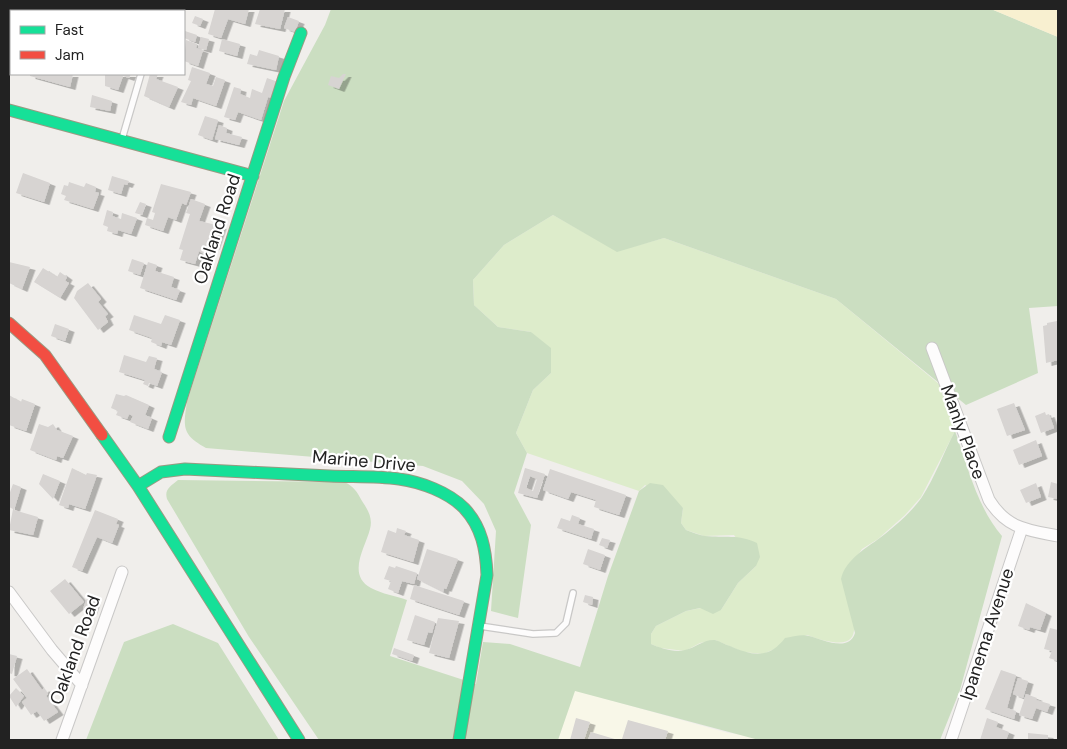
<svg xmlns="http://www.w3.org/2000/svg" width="1067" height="749" font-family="'DM Sans',sans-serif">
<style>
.education{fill:#f8f7e8}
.grass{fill:#ddeccb}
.forest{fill:#cbdec1}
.sand{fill:#f8f0d0}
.building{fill:#d7d4d2;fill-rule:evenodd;filter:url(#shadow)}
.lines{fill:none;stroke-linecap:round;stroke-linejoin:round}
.lane-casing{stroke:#c9c8c7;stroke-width:8}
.street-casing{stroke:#c9c8c7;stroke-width:13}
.fast-casing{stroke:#999a82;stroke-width:13}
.jam-casing{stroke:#999a82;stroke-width:13}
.lane{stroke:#fdfcfc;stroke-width:5.5}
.street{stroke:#fdfcfc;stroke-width:11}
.fast{stroke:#16e098;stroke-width:11}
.jam{stroke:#f24e42;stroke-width:11}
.labels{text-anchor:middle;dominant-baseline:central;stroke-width:4.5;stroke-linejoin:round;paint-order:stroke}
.street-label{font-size:18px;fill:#222;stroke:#fff}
</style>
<defs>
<filter id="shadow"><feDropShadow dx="5.5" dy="3" stdDeviation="0" flood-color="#0004"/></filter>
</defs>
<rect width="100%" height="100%" fill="#f0eeeb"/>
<path class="education" d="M574 690 728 733 749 736 759 740H558Z"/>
<path class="grass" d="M553 215 617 251 664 238 836 299 939 384 955 431 921 497 905 515 878 539 862 549 842 579C855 622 872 659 807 635L763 654 743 652 715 640 700 643 685 651 660 648 651 644V634L656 626 686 611 701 608 721 610 738 583 756 566 734 535 704 536 686 530 681 523 683 508 645 485 639 491 527 453 516 433 533 390 551 373 531 332 498 327 474 305 473 280 504 245Z"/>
<path class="forest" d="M331 9H991L1058 37V306L1029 308 1038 373 966 405 836 299 664 238 617 252 553 215 504 245 473 280 474 305 498 327 531 332 551 348V373L533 390 516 433 527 453 514 493 531 525 518 618 491 611 496 531 484 504 462 481 423 466 206 448C182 435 183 427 187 402L284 101 325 25Z
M955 431C968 467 977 507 1002 536L960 690 940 740H759L575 691 558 740H319L249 637 167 499C164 489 171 486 178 480L344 482C354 486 357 492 362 501 368 510 373 518 370 529 366 546 346 575 371 588 382 594 396 596 407 600L390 656 476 684 483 642 510 644 580 667 608 576 639 491 650 483 663 485 683 508 681 523 686 530C692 532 699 535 705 536 724 538 739 534 757 543L760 557 756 566 738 583 721 610 713 614 700 608 686 611 656 626 651 634V644C660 648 675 653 685 650 695 648 704 639 715 640 720 641 725 645 730 646 753 656 769 659 785 638 792 637 802 634 809 636 822 639 849 653 855 633L841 579C845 561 863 550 877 540 892 529 911 513 922 497 935 477 944 452 955 431Z
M173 624 218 643 279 740H86L124 642Z"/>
<path class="sand" d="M991 9H1058V37Z"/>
<path class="building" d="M58 9H91L90 11H58Z
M215 9H249L245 24 228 19 221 38 208 34Z
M260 9H285L280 29 255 24Z
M195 16 203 19 200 26 192 23Z
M288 17 299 21 295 32 284 28Z
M185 31 197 35 195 42 184 38Z
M201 37 209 39 206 50 198 48Z
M222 39 240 44 237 56 219 51Z
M186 40 197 44 196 48 203 50 198 66 184 61Z
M259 50 279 56 276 70 247 64 250 54 257 56Z
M192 67 210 73 206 84 213 86 216 77 225 80 216 106 193 98 191 105 181 102 191 81 188 80Z
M30 74H73L70 87 30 76Z
M105 74H131L129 78 123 76 118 90 105 86Z
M150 74H158L156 79 178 87 169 107 144 96Z
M343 74H346L339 89 328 85 331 76 339 78Z
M267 78 278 82 273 98 268 97 261 120 238 112 235 120 224 117 234 87 241 89 240 94 250 98 252 89 262 93Z
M92 95 112 101 110 111 90 107Z
M205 116 218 120 212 140 198 135Z
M219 125 227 128 226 133 242 137 239 145 215 139Z
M23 173 50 183 44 202 16 193Z
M112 176 129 181 127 185 124 184 121 194 108 190Z
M69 182 84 187 86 183 96 187 95 192 99 193 93 209 64 200 66 196 61 194 64 185 68 186Z
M161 184 191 192 186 205 182 203 176 220 168 217 163 231 145 225 147 218 153 220 155 213 152 212Z
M191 199 205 204 199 221 221 226 214 247 212 246 210 253 206 255 199 251 195 264 180 260 183 250 179 249 190 214 186 213Z
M140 202 146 204 142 215 135 213Z
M107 210 113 212 112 216 121 219 122 213 137 218 131 234 118 230 117 234 107 231 108 227 103 225Z
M132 259 144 263 140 275 128 271Z
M9 262 30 267 22 289 9 283Z
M148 262 157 265 155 271 174 277 171 287 180 290 176 300 140 288Z
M43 268 57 277 60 272 67 277 65 281 69 283 60 298 34 282Z
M88 283 101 299 98 302 108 314 105 316 108 322 98 330 74 298 77 291Z
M134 315 161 324 165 315 180 320 171 345 162 342 161 346 151 342 152 338 129 330Z
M1057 321 1058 360 1046 363 1043 326 1047 325V323Z
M55 324 69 329 65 341 51 336Z
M124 355 146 362 149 356 157 358 154 369 162 372 157 386 149 383 148 386 143 384 145 380 119 372Z
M116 394 124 396 126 395 149 405 145 415 152 418 148 429 130 422 133 416 129 414 127 419 116 415 118 411 111 408Z
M9 395 21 402 22 399 35 404 26 431 9 425Z
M1014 403 1025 430 1007 436 997 409Z
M1045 412 1046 415 1049 414 1054 428 1041 433 1035 416Z
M39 424 48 427 53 424 57 430 73 436 63 458 57 456 56 460 30 450Z
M1036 440 1042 456 1019 465 1013 450Z
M72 468 86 475 87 473 97 475 85 509 69 504 68 508 59 505Z
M525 468 545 474 537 498 518 493ZM530 476 537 479 533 491 526 488Z
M550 469 626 495 619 515 594 507 596 500 571 492 568 499 543 490Z
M43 474 60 481 53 499 39 484Z
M1051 482 1058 484V499L1048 497Z
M1036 483 1041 497 1026 503 1020 490Z
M13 484 21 487 14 510 38 517 33 535 9 530 13 509 9 507V495Z
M95 510 118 519 116 524 119 525 112 543 97 537 82 571 72 567Z
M572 515 580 518 578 524 594 529 591 539 557 528 561 518 570 521Z
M397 528 406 531 404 535 419 540 413 562 381 552 388 530 396 533Z
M602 538 610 540 607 548 599 545Z
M427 549 458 559 446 589 444 588 443 592 417 579Z
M588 549 605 555 600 570 583 564Z
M389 566 395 568 396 566 417 573 414 584 402 581 398 593 388 589 391 581 384 579Z
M65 579 84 602 69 614 50 591Z
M414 585 464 601 459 615 410 599Z
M585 595 593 597 592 605 583 602Z
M87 598 95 601 91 612 83 609Z
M1026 603 1046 613 1040 630 1030 627 1029 630 1018 626Z
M415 615 435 622 432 633 428 632 424 645 407 640Z
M438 618 459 621 449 658 429 653Z
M1050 628 1058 630V661L1049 658 1052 651 1044 649Z
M394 648 414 655 412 661 392 654Z
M9 654 17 656 12 674 9 673Z
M27 669 42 690 44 688 48 694 46 696 58 712 44 721 37 711 31 715 22 702 27 698 13 679Z
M1001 670 1016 675 1007 708 1016 711 1014 719 985 709Z
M1018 678 1028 681 1023 698 1013 694Z
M16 688 24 696 16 707 9 696Z
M1026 694 1037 698 1036 700 1050 704 1047 712 1036 708 1032 719 1019 715Z
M576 718 590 722 584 740H570Z
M987 718 998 722 996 727 1009 732 1006 740H980Z
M628 720 668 731 665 740 622 739Z
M591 732 618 740H588Z
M1028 733 1048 735V740H1028Z"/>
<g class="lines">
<defs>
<path id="lane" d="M122 139 141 74
M480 626 533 634 556 633 566 623 573 593"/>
<path id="street" d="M932 348 989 500C1007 529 1028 530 1058 536
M9 592 52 650 82 685
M62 740 122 572
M951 740 1022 528"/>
<path id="fast" d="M9 110 253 176
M102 435 138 486 299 740
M169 437 284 77 301 33
M138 486 161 472 185 469C233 471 282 474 330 476 353 477 376 476 399 479 421 482 448 492 464 508 482 527 486 550 487 575L459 740"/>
<path id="jam" d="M9 323 45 355 102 435"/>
</defs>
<use href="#lane" class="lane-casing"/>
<use href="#street" class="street-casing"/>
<use href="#fast" class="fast-casing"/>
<use href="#jam" class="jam-casing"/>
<use href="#lane" class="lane"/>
<use href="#street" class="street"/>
<use href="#fast" class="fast"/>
<use href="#jam" class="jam"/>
</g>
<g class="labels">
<g class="street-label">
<text transform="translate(217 229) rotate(-72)">Oakland Road</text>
<text transform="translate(963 432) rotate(70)">Manly Place</text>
<text transform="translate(364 461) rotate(5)">Marine Drive</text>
<text transform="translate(987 634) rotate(-72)">Ipanema Avenue</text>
<text transform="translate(75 650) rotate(-70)">Oakland Road</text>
</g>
</g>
<rect width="1067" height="749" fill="none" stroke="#222222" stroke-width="20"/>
<rect x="10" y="10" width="175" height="65" fill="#ffffff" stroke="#a7a7a7"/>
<rect x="20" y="26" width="25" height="8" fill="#16e098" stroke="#a7a7a7"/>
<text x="55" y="35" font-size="15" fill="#222222">Fast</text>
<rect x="20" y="51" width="25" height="8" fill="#f24e42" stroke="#a7a7a7"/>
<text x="55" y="60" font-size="15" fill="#222222">Jam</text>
</svg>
